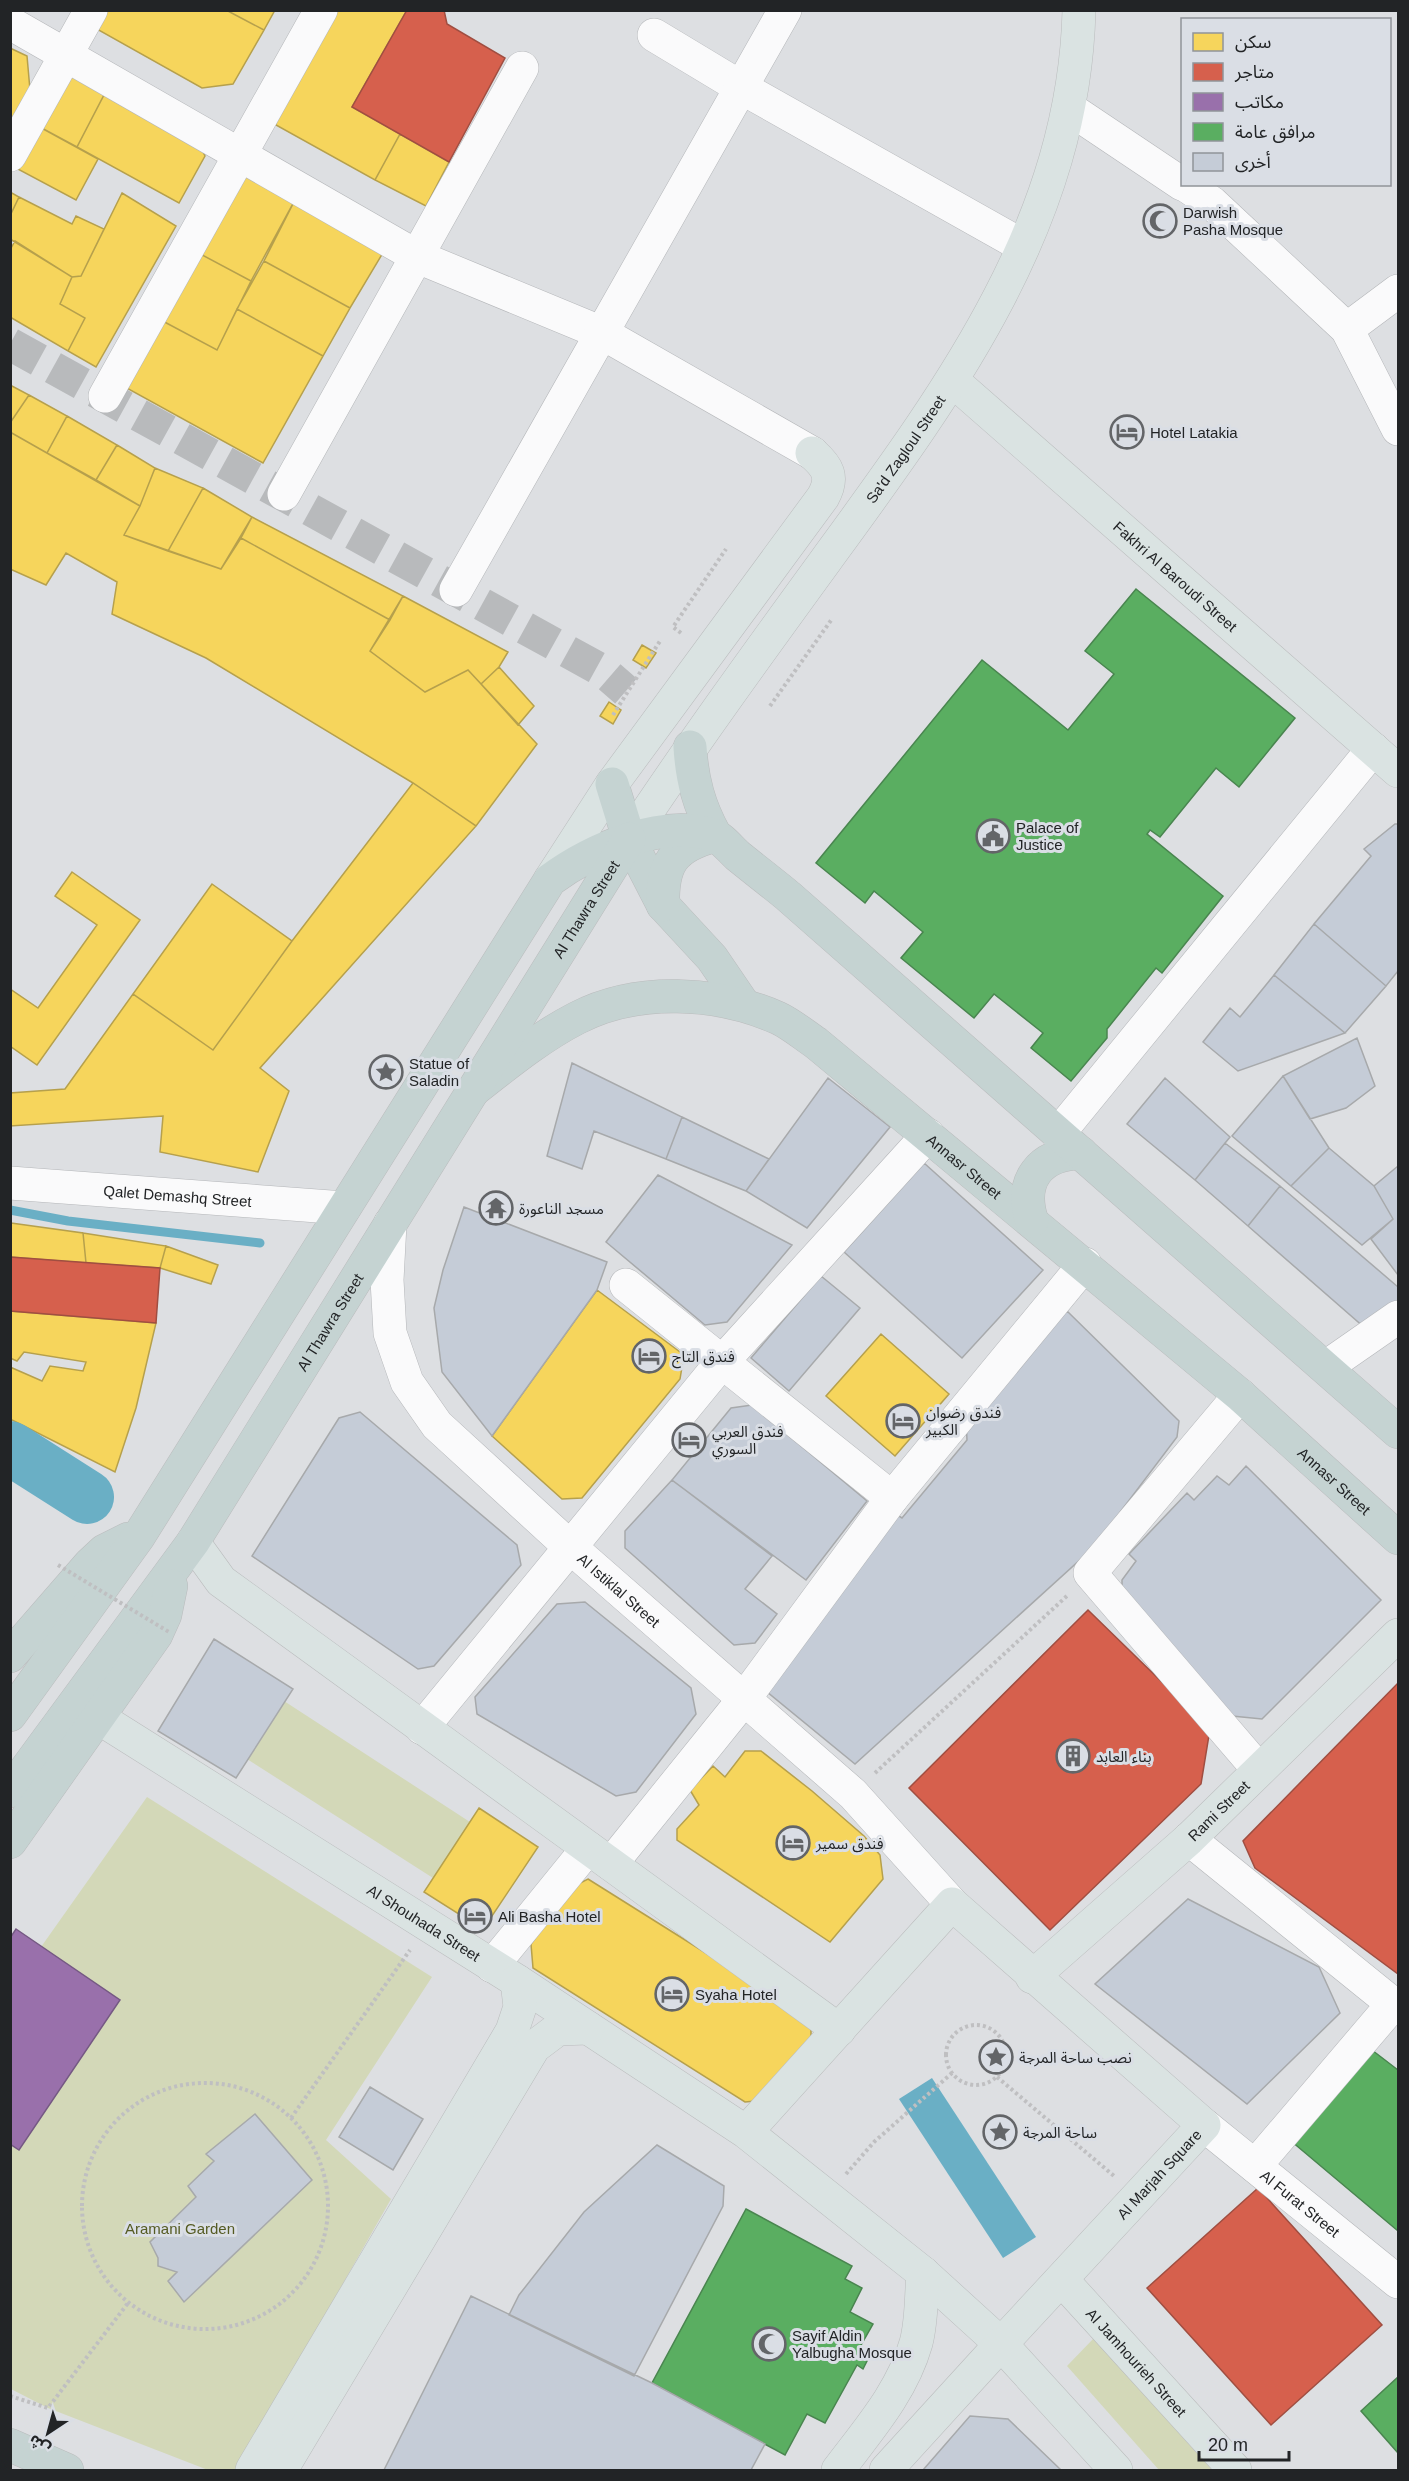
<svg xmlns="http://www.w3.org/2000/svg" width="1409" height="2481" font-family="Helvetica,'Noto Sans Arabic',sans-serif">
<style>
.green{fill:#d3d8b8}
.water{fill:#6aafc5}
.homes{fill:#f6d55c;stroke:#b6a04c;stroke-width:1.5}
.shops{fill:#d6604d;stroke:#a04e41;stroke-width:1.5}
.offices{fill:#9970ab;stroke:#755983;stroke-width:1.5}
.public{fill:#5aae61;stroke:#49854f;stroke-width:1.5}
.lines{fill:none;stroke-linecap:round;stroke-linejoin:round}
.stream{stroke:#6aafc5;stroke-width:9}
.river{stroke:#6aafc5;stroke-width:54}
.building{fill:#c5ccd7;stroke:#a7a9ab;stroke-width:1.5}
.minor-tunnel{stroke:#b8babc;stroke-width:33;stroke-dasharray:33 16;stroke-linecap:butt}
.minor-casing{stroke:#b4b6b9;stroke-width:34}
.major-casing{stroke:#babcbd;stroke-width:34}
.highway-casing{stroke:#babcbd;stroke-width:34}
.path{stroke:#bfbfc1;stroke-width:4;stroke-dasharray:3 3;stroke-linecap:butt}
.minor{stroke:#fafafb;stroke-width:33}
.major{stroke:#dae3e2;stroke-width:33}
.highway{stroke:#c5d3d2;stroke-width:33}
.path-bridge{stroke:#bfbfc1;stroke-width:4;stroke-dasharray:3 3;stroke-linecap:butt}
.labels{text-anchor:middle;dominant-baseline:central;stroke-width:6;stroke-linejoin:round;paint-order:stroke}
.poi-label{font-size:15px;fill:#222426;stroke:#dadee5;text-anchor:start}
.street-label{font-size:15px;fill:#222426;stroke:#dadee5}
.park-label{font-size:15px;fill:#555b23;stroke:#dadee5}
</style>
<rect width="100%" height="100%" fill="#dddfe2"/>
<path class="green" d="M284 1701 470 1822 433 1878 247 1759Z
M147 1797 432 1977 326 2140 391 2199 237 2470H208L48 2408 11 2389 10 2144 19 2150 120 2000 41 1947Z
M1094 2338 1212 2470H1159L1067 2366Z"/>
<path class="water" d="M932 2078 1036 2237 1003 2258 899 2099Z"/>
<path class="homes" d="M104 10H226L264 30 233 84 202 88 95 28Z
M226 10H275L264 30Z
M327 10H407L352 107 400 134 375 180 276 125 272 106Z
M10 48 27 56 30 90 10 124Z
M63 72 106 91 77 147 36 125Z
M106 91 197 140 205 156 179 203 77 147Z
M36 125 98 159 76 200 14 167Z
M400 134 449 162 426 206 375 180Z
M245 166 297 196 251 281 191 249Z
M10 192 19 197 10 216Z
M122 193 176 226 96 367 68 351 85 318 60 304 72 277 81 276Z
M297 196 387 246 350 308 264 261Z
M19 197 72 224 76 216 104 229 81 276 72 277 10 239V216Z
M15 241 72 277 60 304 85 318 68 351 10 317V250Z
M191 249 251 281 217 350 157 318Z
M264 261 350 308 323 356 237 309Z
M237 309 323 356 263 463 123 386 157 318 217 350Z
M10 385 29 395 10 423Z
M29 395 67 416 47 453 10 432V423Z
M67 416 117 445 96 480 47 453Z
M10 432 140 506 124 535 221 569 241 538 390 620 370 651 425 692 468 670 537 744 476 826 413 783 206 658 112 614 117 582 66 553 46 585 10 569Z
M117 445 155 468 140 506 96 480Z
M155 468 203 488 168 551 124 535 140 506Z
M203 488 252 517 221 569 168 551Z
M252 517 403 596 390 620 241 538Z
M403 596 508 652 499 667 481 684 468 670 425 692 370 651Z
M642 645 656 653 646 668 633 660Z
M499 667 534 706 518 725 481 684Z
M609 702 621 710 613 724 600 716Z
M413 783 476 826 260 1068 289 1091 258 1172 160 1152 163 1116 10 1126V1093L65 1089 133 994 213 1050 292 941Z
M72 872 140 920 37 1065 10 1046V989L38 1008 97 925 55 896Z
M212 884 292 941 213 1050 133 994Z
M11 1223 83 1233 86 1263 10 1257Z
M83 1233 166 1246 160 1268 86 1263Z
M166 1246 218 1265 211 1284 160 1268Z
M597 1290 684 1355 680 1379 582 1498 562 1499 492 1436Z
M10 1311 156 1323 136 1408 115 1472 10 1419V1367L42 1381 50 1366 83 1371 86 1362 24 1352 17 1361 10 1358Z
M881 1334 949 1394 895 1456 826 1396Z
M745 1751H761L812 1791 864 1836 880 1855 883 1879 830 1942 677 1840V1829L699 1805 690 1790 713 1766 725 1777Z
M479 1808 538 1847 492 1916 476 1925 424 1892Z
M588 1879 811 2019V2039L766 2100 745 2102 533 1968 531 1944 570 1888Z"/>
<path class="shops" d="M407 10H444L447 24 505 58 449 162 352 107Z
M10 1257 160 1268 156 1323 10 1311Z
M1088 1610 1210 1729 1201 1784 1050 1930 909 1788Z
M1398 1683V1974L1255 1868 1243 1841Z
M1258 2188 1382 2325 1271 2425 1147 2288Z"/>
<path class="offices" d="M16 1929 120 2000 19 2150 10 2144V1938Z"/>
<path class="public" d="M1136 589 1295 718 1239 787 1216 768 1160 837 1150 830 1147 834 1223 896 1162 973 1156 968 1107 1029V1038L1071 1081 1031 1048 1043 1033 994 994 974 1018 901 958 923 932 874 891 865 903 816 863 982 660 1068 730 1114 674 1085 651Z
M1368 2047 1398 2070V2231L1291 2141Z
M746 2209 852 2266 845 2279 862 2288 850 2312 873 2324 860 2347 871 2353 863 2369 857 2365 825 2423 807 2414 785 2455 652 2383Z
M1398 2377V2453L1361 2411Z"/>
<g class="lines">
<path class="stream" d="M10 1210 68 1221 260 1243"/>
<path class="river" d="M10 1448 87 1497"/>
</g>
<path class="building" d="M1395 824H1398V971L1386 986 1314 924 1371 856 1364 849Z
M1314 924 1386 986 1345 1033 1274 975Z
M1274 975 1345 1033 1238 1071 1203 1042 1230 1008 1240 1017Z
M1357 1038 1375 1086 1346 1108 1310 1119 1283 1076Z
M572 1063 682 1117 666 1159 594 1131 582 1169 547 1156Z
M1283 1076 1329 1148 1291 1186 1232 1136Z
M828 1078 890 1127 807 1228 746 1191Z
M1165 1078 1230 1137 1195 1180 1127 1124Z
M682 1117 769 1159 746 1191 666 1159Z
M1225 1143 1280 1186 1248 1226 1195 1180Z
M1329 1148 1374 1186 1393 1219 1362 1245 1291 1186Z
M924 1163 1043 1270 962 1358 844 1252Z
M1398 1166V1275L1371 1239 1393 1219 1374 1186Z
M658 1175 792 1245 727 1322 705 1325 606 1242Z
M1280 1186 1398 1287V1300L1365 1328 1248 1226Z
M464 1207 607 1262 597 1290 492 1436 442 1372 434 1308 443 1270Z
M821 1276 860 1308 789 1391 751 1358Z
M1067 1311 1179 1421 1177 1437 1093 1548 855 1764 766 1691 891 1511 902 1518 967 1440 966 1421Z
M752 1405 867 1501 806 1580 672 1480 731 1408Z
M360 1412 517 1545 521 1565 434 1666 418 1669 252 1556 339 1418Z
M1246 1466 1381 1600 1262 1719 1232 1716 1122 1598V1580L1136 1561 1129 1554 1187 1493 1194 1500 1217 1476 1229 1485Z
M672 1480 772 1556 745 1589 777 1614 755 1643 734 1645 625 1548V1531Z
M585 1602 691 1688 696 1714 636 1792 616 1796 477 1714 475 1697 557 1604Z
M214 1639 293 1689 236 1778 158 1731Z
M1188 1899 1319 1967 1340 2013 1247 2104 1095 1984Z
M370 2087 423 2119 393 2170 339 2137Z
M255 2114 312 2180 184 2302 168 2281 177 2272 158 2266V2258L150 2242 196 2197 188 2186 214 2161 206 2154Z
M657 2145 724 2186 723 2206 634 2376 509 2315 519 2295 584 2212Z
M471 2296 652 2383 765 2444 751 2470H384Z
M970 2416 1008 2419 1061 2470H923Z"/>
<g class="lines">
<path class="minor-tunnel" d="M10 344 603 671 626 691"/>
<defs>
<g id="minor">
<path d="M10 23 418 257 602 333 812 453"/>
<path d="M654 35 742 88 1023 246"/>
<path d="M1070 109 1182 184"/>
<path d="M10 155 91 10"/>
<path d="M1184 184 1212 203 1347 329 1398 429"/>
<path d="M1347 329 1398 291"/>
<path d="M105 396 321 10"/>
<path d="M284 494 522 68"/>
<path d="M456 590 785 10"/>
<path d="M1058 1134 1373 749"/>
<path id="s1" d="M10 1183 344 1208"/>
<path id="s2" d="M390 1224 387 1280 390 1333 407 1382 437 1425 569 1546 853 1794 952 1904"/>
<path d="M626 1285 892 1498"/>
<path d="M1326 1367 1398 1317"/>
<path d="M1240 1395 1090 1573 1259 1770"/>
<path d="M422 1728 722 1362 928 1135"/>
<path d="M1189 1839 1393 2004 1255 2166"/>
<path d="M611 1864 744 1699 892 1498 1085 1264"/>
<path d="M492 1966 588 1848"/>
<path id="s3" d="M1204 2125 1398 2282"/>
</g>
<g id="major">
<path id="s4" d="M953 381 1398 771"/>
<path id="s5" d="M629 839C692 744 759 652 826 560 947 394 1074 225 1079 10"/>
<path d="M550 880 612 784 823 497C834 477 828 467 812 453"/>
<path d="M193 1542 221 1581 839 2030"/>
<path id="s6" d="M99 1718 517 1981 746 2132 923 2273 1001 2344 1204 2125 952 1904 746 2132"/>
<path id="s7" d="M1032 1977 1189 1839 1398 1635"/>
<path id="s8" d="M1062 2280 1235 2470"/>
<path d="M252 2470 512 2031 520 2007 517 1981"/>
<path d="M281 2470 534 2047 558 2029 588 2028"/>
<path d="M838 2470C868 2430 902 2392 916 2343 922 2321 921 2296 923 2273"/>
<path d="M886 2470 1001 2344 1116 2470"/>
</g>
<g id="highway">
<path d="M690 747C692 780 699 806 715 835"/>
<path d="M612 784 629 839 663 905 712 958 744 1005"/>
<path d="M663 905C662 864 673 847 713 836"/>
<path id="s9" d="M475 1089C507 1064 540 1037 577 1018 637 987 717 991 778 1018 791 1024 804 1035 816 1043L1240 1395 1398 1538"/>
<path d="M1032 1221C1019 1181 1039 1154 1081 1153"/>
<path d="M10 1656 90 1564 104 1551 128 1539"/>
<path d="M10 1715 139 1536 550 880C591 850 661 818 713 835 722 838 731 850 738 856 754 869 771 882 788 896L1398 1432"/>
<path id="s10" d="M10 1791 193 1542 629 839"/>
<path d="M10 1842 156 1635 165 1615 171 1586"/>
<path d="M10 2445 67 2470"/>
</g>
</defs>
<use href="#minor" class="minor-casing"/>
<use href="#major" class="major-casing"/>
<use href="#highway" class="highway-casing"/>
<path class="path" d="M681 633 673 627 726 549
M770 706 832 619
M613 715 660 641
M875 1773 1068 1595
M946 2055a30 30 0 1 1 60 0a30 30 0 1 1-60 0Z
M997 2077 1114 2176
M82 2206a123 123 0 1 1 246 0a123 123 0 1 1-246 0Z
M291 2118 410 1950
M846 2174 874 2142 952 2073
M10 2396 48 2408 128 2303"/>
<use href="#minor" class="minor"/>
<use href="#major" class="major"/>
<use href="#highway" class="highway"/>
<path class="path-bridge" d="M58 1565 169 1632"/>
</g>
<defs>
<symbol id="mosque-ring" viewBox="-11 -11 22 22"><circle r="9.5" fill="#dadee5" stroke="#636568" stroke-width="1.5"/><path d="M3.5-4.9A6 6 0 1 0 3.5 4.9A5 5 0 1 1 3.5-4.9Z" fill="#636568"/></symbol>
<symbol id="hotel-ring" viewBox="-11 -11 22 22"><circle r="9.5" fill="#dadee5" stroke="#636568" stroke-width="1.5"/><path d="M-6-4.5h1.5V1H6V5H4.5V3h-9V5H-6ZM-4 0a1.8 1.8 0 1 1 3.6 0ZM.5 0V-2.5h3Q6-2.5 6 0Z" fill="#636568"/></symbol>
<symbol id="civic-ring" viewBox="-11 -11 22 22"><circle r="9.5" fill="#dadee5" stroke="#636568" stroke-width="1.5"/><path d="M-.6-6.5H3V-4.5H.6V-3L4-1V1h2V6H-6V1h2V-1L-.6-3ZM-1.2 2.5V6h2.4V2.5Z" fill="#636568"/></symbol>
<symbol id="sight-ring" viewBox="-11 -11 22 22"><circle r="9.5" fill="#dadee5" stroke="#636568" stroke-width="1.5"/><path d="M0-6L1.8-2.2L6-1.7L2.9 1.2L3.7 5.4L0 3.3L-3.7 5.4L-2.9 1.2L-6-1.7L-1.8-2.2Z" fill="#636568"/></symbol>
<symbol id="temple-ring" viewBox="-11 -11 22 22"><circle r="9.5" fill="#dadee5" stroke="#636568" stroke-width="1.5"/><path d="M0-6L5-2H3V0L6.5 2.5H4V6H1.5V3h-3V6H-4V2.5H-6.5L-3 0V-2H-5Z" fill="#636568"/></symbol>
<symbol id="building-ring" viewBox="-11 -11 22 22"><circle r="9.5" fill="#dadee5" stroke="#636568" stroke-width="1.5"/><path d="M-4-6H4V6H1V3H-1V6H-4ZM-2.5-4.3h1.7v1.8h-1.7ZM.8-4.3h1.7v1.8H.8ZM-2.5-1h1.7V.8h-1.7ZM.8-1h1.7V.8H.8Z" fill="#636568"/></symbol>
</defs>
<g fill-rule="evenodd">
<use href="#mosque-ring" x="1141" y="202" width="38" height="38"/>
<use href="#hotel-ring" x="1108" y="413" width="38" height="38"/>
<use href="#civic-ring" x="974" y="817" width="38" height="38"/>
<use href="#sight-ring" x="367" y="1053" width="38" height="38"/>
<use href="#temple-ring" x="477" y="1189" width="38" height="38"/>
<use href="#hotel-ring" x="630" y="1337" width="38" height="38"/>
<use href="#hotel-ring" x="884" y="1402" width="38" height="38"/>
<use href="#hotel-ring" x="670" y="1421" width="38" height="38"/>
<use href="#building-ring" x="1054" y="1737" width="38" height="38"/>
<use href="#hotel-ring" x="774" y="1824" width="38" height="38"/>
<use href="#hotel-ring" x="456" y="1897" width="38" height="38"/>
<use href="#hotel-ring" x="653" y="1975" width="38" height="38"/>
<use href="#sight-ring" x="977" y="2038" width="38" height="38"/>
<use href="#sight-ring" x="981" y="2113" width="38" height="38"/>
<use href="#mosque-ring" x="750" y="2325" width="38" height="38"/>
</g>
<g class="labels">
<g class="poi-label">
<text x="1183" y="212">Darwish<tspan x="1183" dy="17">Pasha Mosque</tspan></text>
<text x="1150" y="432">Hotel Latakia</text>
<text x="1016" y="827">Palace of<tspan x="1016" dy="17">Justice</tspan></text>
<text x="409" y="1063">Statue of<tspan x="409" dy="17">Saladin</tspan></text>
<text x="519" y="1208">مسجد الناعورة</text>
<text x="672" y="1356">فندق التاج</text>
<text x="926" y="1412">فندق رضوان<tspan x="926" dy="17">الكبير</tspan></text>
<text x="712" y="1431">فندق العربي<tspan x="712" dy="17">السوري</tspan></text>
<text x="1096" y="1756">بناء العابد</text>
<text x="816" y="1843">فندق سمير</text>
<text x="498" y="1916">Ali Basha Hotel</text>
<text x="695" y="1994">Syaha Hotel</text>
<text x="1019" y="2057">نصب ساحة المرجة</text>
<text x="1023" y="2132">ساحة المرجة</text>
<text x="792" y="2335">Sayif Aldin<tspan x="792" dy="17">Yalbugha Mosque</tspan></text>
</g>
<g class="street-label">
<text stroke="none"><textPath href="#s5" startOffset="478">Sa'd Zagloul Street</textPath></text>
<text stroke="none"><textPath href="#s4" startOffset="296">Fakhri Al Baroudi Street</textPath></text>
<text stroke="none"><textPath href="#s10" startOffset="1054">Al Thawra Street</textPath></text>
<text stroke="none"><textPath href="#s9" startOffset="570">Annasr Street</textPath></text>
<text stroke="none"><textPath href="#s1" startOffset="168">Qalet Demashq Street</textPath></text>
<text stroke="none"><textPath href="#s10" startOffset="568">Al Thawra Street</textPath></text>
<text stroke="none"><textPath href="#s9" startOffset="1056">Annasr Street</textPath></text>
<text stroke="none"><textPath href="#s2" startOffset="459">Al Istiklal Street</textPath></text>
<text stroke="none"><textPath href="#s7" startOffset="250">Rami Street</textPath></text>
<text stroke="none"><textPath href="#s6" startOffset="384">Al Shouhada Street</textPath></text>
<text stroke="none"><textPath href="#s6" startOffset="1332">Al Marjah Square</textPath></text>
<text stroke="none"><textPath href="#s3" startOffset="124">Al Furat Street</textPath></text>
<text stroke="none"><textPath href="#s8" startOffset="111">Al Jamhourieh Street</textPath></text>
</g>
<g class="park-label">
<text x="180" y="2228">Aramani Garden</text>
</g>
</g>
<rect width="1409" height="2481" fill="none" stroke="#222426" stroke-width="24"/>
<rect x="1181" y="18" width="210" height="168" fill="#dadee5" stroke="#909499" stroke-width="1.5"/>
<rect x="1193" y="33" width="30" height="18" fill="#f6d55c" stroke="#909499" stroke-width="1.5"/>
<text x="1235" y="48" font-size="18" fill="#222426">سكن</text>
<rect x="1193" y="63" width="30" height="18" fill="#d6604d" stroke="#909499" stroke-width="1.5"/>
<text x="1235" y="78" font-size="18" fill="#222426">متاجر</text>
<rect x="1193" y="93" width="30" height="18" fill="#9970ab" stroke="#909499" stroke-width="1.5"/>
<text x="1235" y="108" font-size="18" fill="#222426">مكاتب</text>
<rect x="1193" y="123" width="30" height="18" fill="#5aae61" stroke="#909499" stroke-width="1.5"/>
<text x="1235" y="138" font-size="18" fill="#222426">مرافق عامة</text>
<rect x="1193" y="153" width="30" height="18" fill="#c5ccd7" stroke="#909499" stroke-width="1.5"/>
<text x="1235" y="168" font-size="18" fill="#222426">أخرى</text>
<g transform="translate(48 2433) rotate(216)" stroke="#dadee5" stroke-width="4.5" paint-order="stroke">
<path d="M0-4.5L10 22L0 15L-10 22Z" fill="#222426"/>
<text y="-9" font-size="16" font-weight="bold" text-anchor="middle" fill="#222426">ش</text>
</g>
<path d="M1199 2451v9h90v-9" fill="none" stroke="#222426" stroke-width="3"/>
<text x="1208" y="2451" font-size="18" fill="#222426" stroke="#dadee5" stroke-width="4.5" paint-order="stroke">20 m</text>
</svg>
